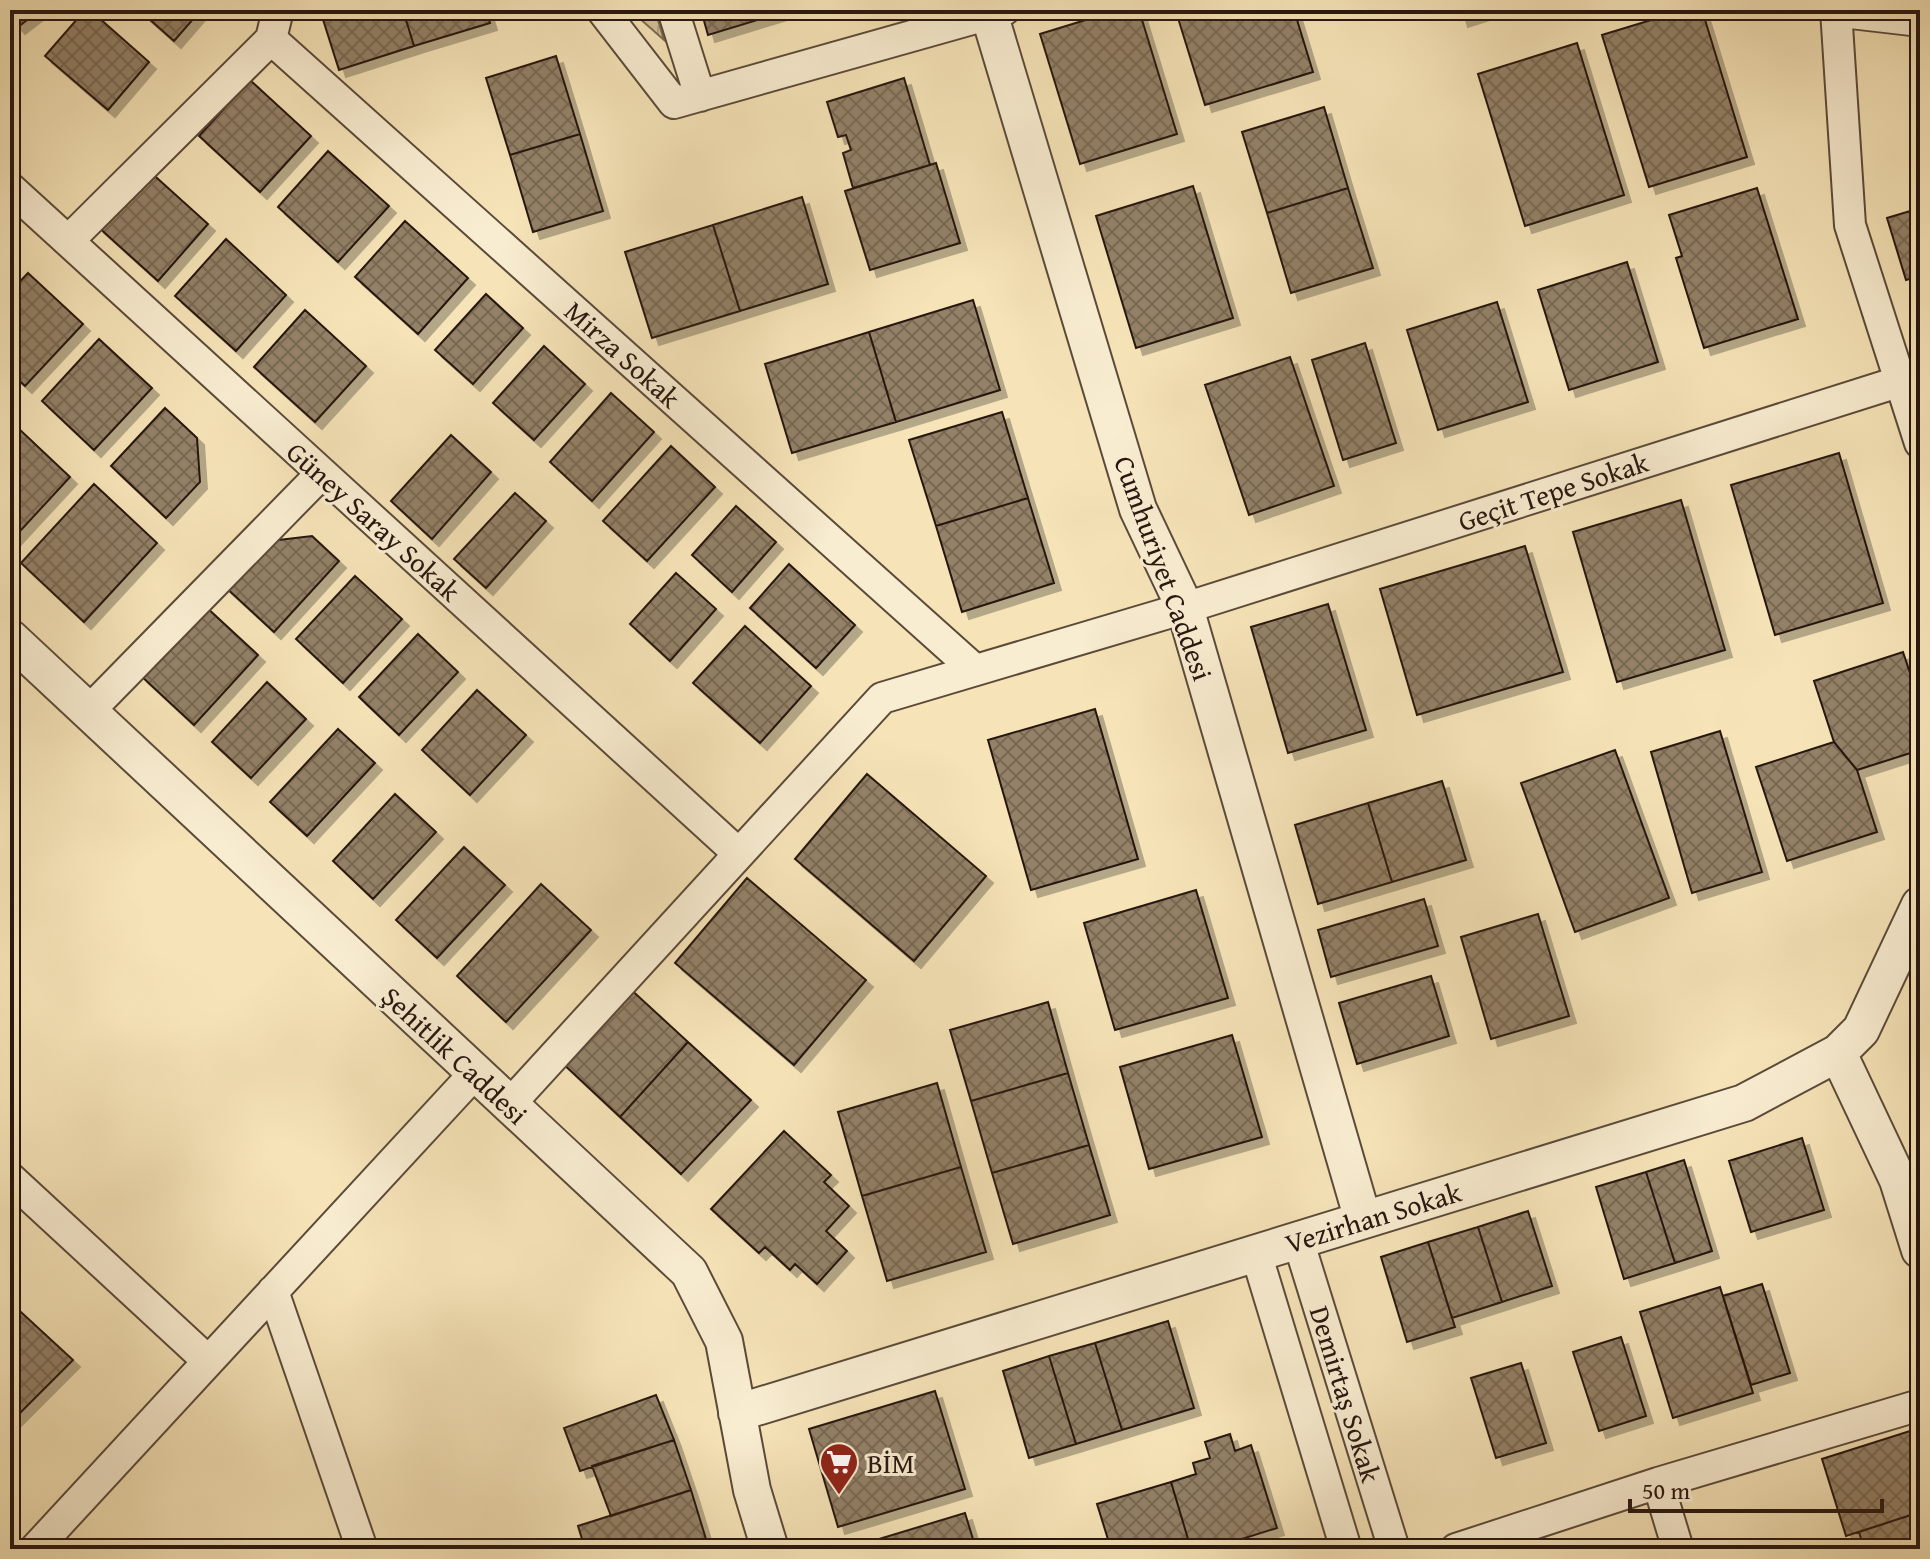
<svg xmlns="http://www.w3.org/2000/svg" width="1930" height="1559" font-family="'Gentium Book Plus',serif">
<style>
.grass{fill:url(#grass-tufts);stroke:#7d6c56;stroke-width:2}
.building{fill:url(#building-cross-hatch);stroke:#271610;stroke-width:2;filter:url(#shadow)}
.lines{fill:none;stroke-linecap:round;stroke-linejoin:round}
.minor-casing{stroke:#5b4a3a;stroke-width:34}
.tertiary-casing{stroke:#5b4a3a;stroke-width:40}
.minor{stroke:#f9edd1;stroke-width:30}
.tertiary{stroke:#f9edd1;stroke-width:36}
.labels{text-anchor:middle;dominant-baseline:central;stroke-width:6;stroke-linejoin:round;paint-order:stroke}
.street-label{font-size:28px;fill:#271610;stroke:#f9edd1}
.poi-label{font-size:28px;fill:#271610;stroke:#f9edd1;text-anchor:start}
</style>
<defs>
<pattern id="grass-tufts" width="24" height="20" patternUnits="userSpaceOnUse" patternTransform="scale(2)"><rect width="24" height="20" fill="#d3c19b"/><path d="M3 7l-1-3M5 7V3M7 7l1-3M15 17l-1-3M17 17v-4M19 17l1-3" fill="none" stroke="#b5a584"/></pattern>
<pattern id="building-cross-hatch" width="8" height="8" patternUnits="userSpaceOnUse" patternTransform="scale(2)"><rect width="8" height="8" fill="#938167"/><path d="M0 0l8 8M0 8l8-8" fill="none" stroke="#786953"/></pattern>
<filter id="shadow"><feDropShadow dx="7" dy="7" stdDeviation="0" flood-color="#0004"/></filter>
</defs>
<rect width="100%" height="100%" fill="#f6e4b8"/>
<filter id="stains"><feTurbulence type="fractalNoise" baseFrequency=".0025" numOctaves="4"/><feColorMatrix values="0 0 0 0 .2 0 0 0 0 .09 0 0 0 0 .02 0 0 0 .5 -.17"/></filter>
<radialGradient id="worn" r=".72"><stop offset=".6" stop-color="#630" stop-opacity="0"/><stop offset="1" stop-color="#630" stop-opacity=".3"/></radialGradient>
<path class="grass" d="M630 10H655L664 40Z"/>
<path class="building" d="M10 10H40L18 27 10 17Z
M85 10H90L149 62 108 110 45 56Z
M139 10H201L174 41Z
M320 10H403L414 46 339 70Z
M403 10H486L490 23 414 46Z
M701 10H790L708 35Z
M1118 10H1139L1177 134 1080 164 1040 34Z
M1187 10H1294L1313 72 1205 105 1178 18 1189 15Z
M1458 10H1492L1461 20Z
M1684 10H1702L1747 157 1649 187 1602 35Z
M1577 43 1624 195 1525 226 1478 74Z
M556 56 580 134 510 155 486 78Z
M904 78 930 165 853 188 843 153 851 150 846 135 838 137 827 102Z
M250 80 311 136 260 192 199 136Z
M1324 107 1348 188 1267 213 1242 132Z
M580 134 603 211 533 232 510 155Z
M328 151 389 206 338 262 278 207Z
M936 163 960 243 870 270 845 191Z
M147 169 208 224 158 281 97 226Z
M1193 186 1233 318 1136 348 1096 216Z
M1348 188 1373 268 1291 293 1267 213Z
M1757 188 1798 319 1704 348 1676 258 1682 256 1669 215Z
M802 197 828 284 740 311 713 225Z
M1920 208V302L1913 278 1906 280 1887 218Z
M405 221 468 278 418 334 355 277Z
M713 225 740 311 652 338 625 252Z
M226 239 286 295 236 351 175 296Z
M1627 262 1658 362 1569 390 1538 290Z
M28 273 83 324 25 386 10 372V292Z
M486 294 523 328 473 384 435 350Z
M973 300 1000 390 896 422 869 332Z
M1497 302 1528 402 1438 430 1407 330Z
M305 310 366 366 315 422 254 367Z
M869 332 896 422 792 453 765 364Z
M99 339 152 388 94 450 42 401Z
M1365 343 1396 443 1343 460 1312 360Z
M544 346 585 384 534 440 493 403Z
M1290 357 1334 486 1249 515 1205 385Z
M611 393 654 432 592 501 550 462Z
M165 408 197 438 200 482 166 518 111 466Z
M1002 412 1028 498 936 526 909 440Z
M18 428 70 477 10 542V437Z
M451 435 491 472 432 539 391 501Z
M671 446 715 487 647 561 603 521Z
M1839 453 1883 603 1775 635 1731 485Z
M94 484 157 543 84 622 21 563Z
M515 493 546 521 486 588 454 559Z
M1028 498 1054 583 962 612 936 526Z
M1681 500 1725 650 1617 682 1573 532Z
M736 506 776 542 732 592 692 555Z
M312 536 339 561 274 632 223 585 262 542Z
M1525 546 1563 672 1417 715 1380 589Z
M789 564 855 625 816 668 750 608Z
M676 573 716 609 670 661 630 624Z
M355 576 402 619 343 683 296 639Z
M1328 604 1366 730 1288 753 1251 627Z
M205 606 258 655 194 725 140 675Z
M745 626 811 686 760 743 693 683Z
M418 634 458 672 399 735 359 697Z
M1903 652 1920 703V750L1857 770 1834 742 1814 681Z
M267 682 306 719 251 778 212 742Z
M477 690 526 735 470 795 422 750Z
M1095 709 1138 859 1031 890 988 740Z
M338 729 375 763 307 836 270 802Z
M1720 731 1762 872 1692 893 1651 752Z
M1834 742 1857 770 1877 832 1787 861 1756 767Z
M1615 750 1669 898 1575 932 1521 783Z
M867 774 986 876 914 961 795 859Z
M1442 781 1466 860 1392 882 1368 803Z
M395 794 436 832 373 899 333 861Z
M1368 803 1392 882 1318 904 1295 825Z
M464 847 505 885 437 958 396 920Z
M747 878 866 980 794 1065 675 963Z
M541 884 591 930 506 1022 457 976Z
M1196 890 1228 998 1115 1030 1084 923Z
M1424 899 1438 946 1331 977 1318 930Z
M1538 914 1569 1016 1491 1039 1461 937Z
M1431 976 1449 1036 1357 1064 1339 1003Z
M626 985 688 1042 620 1117 558 1059Z
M1048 1002 1068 1073 971 1101 950 1030Z
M1232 1035 1262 1137 1149 1169 1120 1067Z
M688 1042 751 1100 681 1174 620 1117Z
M1068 1073 1089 1145 992 1173 971 1101Z
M937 1083 961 1167 862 1196 838 1112Z
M784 1131 831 1175 824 1182 849 1206 826 1231 847 1251 817 1284 795 1264 790 1270 765 1247 759 1253 711 1209Z
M1802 1138 1824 1210 1751 1232 1729 1161Z
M1089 1145 1110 1215 1013 1244 992 1173Z
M1684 1160 1712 1251 1675 1263 1646 1172Z
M961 1167 986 1252 887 1281 862 1196Z
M1646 1172 1675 1263 1624 1279 1596 1187Z
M1528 1211 1552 1286 1502 1302 1478 1227Z
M1478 1227 1502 1302 1452 1318 1428 1242Z
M1428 1242 1455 1327 1407 1342 1381 1257Z
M1762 1284 1790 1373 1751 1385 1723 1296Z
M1720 1287 1753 1393 1673 1418 1640 1312Z
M10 1302 73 1360 10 1423Z
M1168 1321 1194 1408 1122 1430 1095 1343Z
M1621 1337 1646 1416 1599 1431 1573 1352Z
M1095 1343 1122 1430 1076 1444 1049 1356Z
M1049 1356 1076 1444 1029 1458 1003 1371Z
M1521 1363 1546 1443 1496 1458 1471 1378Z
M935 1391 965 1489 838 1527 809 1429Z
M656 1395 674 1440 580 1471 564 1428Z
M1910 1431 1920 1462V1512L1846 1536 1822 1459Z
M1230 1434 1235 1451 1251 1445 1277 1528 1210 1549H1191L1171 1482 1196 1474 1193 1463 1210 1458 1205 1442Z
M674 1440 691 1490 611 1516 592 1466Z
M1171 1482 1191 1549H1111L1097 1504Z
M691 1490 709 1549H585L578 1526Z
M1920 1512V1549H1864L1859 1532Z
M965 1513 976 1549H846Z"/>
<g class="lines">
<defs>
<path id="minor" d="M602 10 674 103 1004 10
M673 10 700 96
M1836 10 1850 225 1920 443
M271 39 975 670
M10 188 739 854
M68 241 271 39 278 10
M88 712 322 473
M509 1105 882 698 1185 608 1920 375
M10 1178 208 1361
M1298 1240 1394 1549
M1256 1253 1346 1549
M273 1291 362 1549
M1658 1483 1678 1549
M35 1549 475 1073
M1456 1549 1658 1483 1920 1405"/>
<path id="tertiary" d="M988 10 1138 509 1185 608 1363 1220
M1851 10 1920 18
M10 638 689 1272 724 1341 752 1490 770 1549
M1838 1053 1898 1180 1920 1250
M737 1413 1744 1103 1838 1053 1861 1030 1920 905"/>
</defs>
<use href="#minor" class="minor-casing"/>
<use href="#tertiary" class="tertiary-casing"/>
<use href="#minor" class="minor"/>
<use href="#tertiary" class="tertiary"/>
</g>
<defs>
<symbol id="supermarket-pin" viewBox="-11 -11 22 30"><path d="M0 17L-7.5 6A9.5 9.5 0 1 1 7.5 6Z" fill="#8f2418" stroke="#f9edd1"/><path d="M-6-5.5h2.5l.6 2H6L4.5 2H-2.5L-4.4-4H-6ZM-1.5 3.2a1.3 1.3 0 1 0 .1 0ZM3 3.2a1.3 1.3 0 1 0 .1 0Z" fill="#fff"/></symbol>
</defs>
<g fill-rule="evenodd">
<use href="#supermarket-pin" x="817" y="1440" width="44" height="60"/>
</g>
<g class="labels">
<g class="street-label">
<text transform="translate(623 354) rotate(42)">Mirza Sokak</text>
<text transform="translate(1553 491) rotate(-18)">Geçit Tepe Sokak</text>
<text transform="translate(374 521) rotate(42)">Güney Saray Sokak</text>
<text transform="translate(1164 568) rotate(70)">Cumhuriyet Caddesi</text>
<text transform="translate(455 1055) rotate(43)">Şehitlik Caddesi</text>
<text transform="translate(1373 1217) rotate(-17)">Vezirhan Sokak</text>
<text transform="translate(1346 1394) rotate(73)">Demirtaş Sokak</text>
</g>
<g class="poi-label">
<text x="867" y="1462">BİM</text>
</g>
</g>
<rect width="1930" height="1559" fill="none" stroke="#f6e4b8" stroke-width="40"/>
<rect x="12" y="12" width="1906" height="1535" fill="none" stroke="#271610" stroke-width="4"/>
<rect x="20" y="20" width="1890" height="1519" fill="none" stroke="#271610" stroke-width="2"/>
<path d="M1630 1499v12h252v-12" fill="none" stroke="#271610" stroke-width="4"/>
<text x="1642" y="1499" font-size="24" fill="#271610" stroke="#f9edd1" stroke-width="6" paint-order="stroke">50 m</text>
<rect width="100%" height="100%" filter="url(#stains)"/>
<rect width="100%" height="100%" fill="url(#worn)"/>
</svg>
